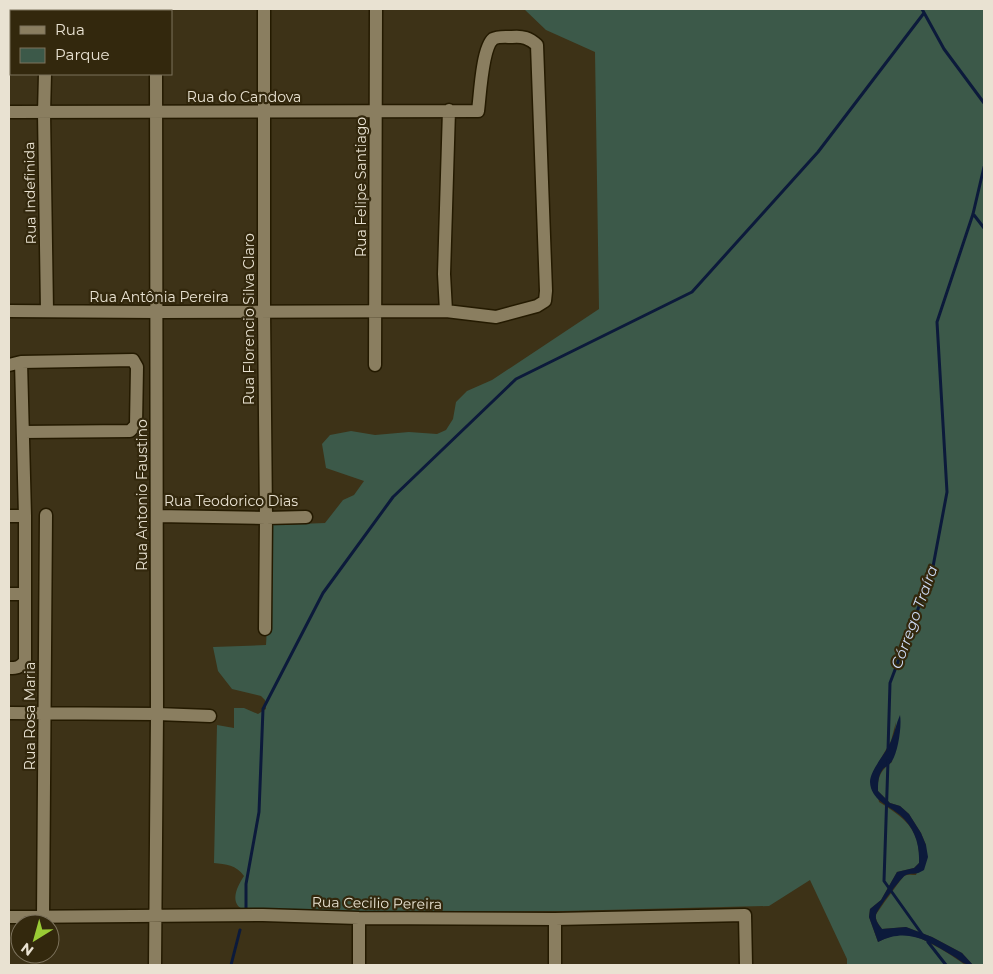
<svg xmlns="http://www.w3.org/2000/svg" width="993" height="974" font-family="Montserrat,sans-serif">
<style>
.green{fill:#3c5949}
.water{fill:#0c1a3b}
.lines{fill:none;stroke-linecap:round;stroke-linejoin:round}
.stream{stroke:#0c1a3b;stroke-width:3}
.minor-casing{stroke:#241a00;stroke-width:15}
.minor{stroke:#8a7e60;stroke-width:12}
.labels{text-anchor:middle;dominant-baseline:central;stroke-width:4.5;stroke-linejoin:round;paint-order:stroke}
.street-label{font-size:14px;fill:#e9e2d2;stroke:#33280d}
.water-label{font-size:15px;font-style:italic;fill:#cddaf4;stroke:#33280d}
</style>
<rect width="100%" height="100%" fill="#3d3217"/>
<path class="green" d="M524 9H984V965H973L962 953 932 937 906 927 882 929C879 925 875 920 876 915 877 912 902 878 904 876 908 874 912 875 916 875L926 845 921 833 909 814 900 806 890 803 878 791C877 777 881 770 892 762L896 722 891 741 873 772 879 802C905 818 921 830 919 863L914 868 897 872 881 900 870 909 869 917 878 942C886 938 895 934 904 934 920 935 952 955 965 965H847V959L810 880 769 906 564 911 379 912 242 909C229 902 238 885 244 876 236 865 226 864 214 863L217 725 234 728V708H244L258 714 266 709 265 700 261 696 232 689 218 671 213 647 266 645 273 525 325 523 343 500 354 495 364 481 326 468 322 444 330 435 351 431 375 435 409 432 437 434 446 430 453 419 456 402 467 391 492 380 599 309 595 52 546 30Z"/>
<path class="water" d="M900 715C902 726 898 752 892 761 890 765 886 766 883 769 878 775 878 784 878 791L890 803 900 806 909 814 921 833 926 845 928 857 924 870C914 876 914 872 906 875 902 876 876 911 876 915 875 921 879 925 882 929L906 927 932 937 962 953 973 965C964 965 961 961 953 956 927 940 907 927 878 942L869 917 870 909 881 900 897 872 914 868 919 863C920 844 914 827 900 815 888 805 871 800 870 782 870 770 887 752 891 741 895 732 896 724 900 715Z"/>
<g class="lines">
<path class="stream" d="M922 9 944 49 984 103
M974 215 984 228
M888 750 890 683 932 572 947 492 937 322 973 214 984 167
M888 761 884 881 924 937
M246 910V884L259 812 263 709 323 593 393 497 516 379 692 292 818 152 924 13
M928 942 946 965
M231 965 240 930"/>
<defs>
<path id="minor" d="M264 9V312L266 518 265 629
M47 11V9
M156 11V9
M45 74 44 113 47 311
M9 112 478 111C480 96 482 48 493 39 498 36 506 37 512 37 523 36 529 38 537 45L546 291 545 301 537 306 496 317 446 311
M9 311 156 312 446 311 444 274 449 110
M9 365 21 362 133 360 137 367 136 425 130 431 23 432
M375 365 376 9
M9 516H25
M157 516 266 518 306 517
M9 594H24
M9 668C16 668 20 668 25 661V516L21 362
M9 713 157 714 210 716
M9 917 263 915 359 918 555 919 745 915 746 965
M43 918 46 515
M555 919V965
M155 965 157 714 156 74
M359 965V918"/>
</defs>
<use href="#minor" class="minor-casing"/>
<use href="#minor" class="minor"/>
</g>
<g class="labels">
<g class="street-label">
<text x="244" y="97">Rua do Candova</text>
<text transform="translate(361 187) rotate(-90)">Rua Felipe Santiago</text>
<text transform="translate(30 193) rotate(-91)">Rua Indefinida</text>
<text x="159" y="297">Rua Antônia Pereira</text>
<text transform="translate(249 319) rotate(-90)">Rua Florencio Silva Claro</text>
<text transform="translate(142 495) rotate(-90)">Rua Antonio Faustino</text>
<text x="231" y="501">Rua Teodorico Dias</text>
<text transform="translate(30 716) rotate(-90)">Rua Rosa Maria</text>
<text transform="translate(377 903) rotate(1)">Rua Cecilio Pereira</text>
</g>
<g class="water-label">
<text transform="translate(914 617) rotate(-70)">Córrego Traíra</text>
</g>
</g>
<rect width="993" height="974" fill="none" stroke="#e9e2d2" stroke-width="20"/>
<rect x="10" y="10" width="162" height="65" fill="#33280d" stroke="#7c725c"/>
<rect x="20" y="26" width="25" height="8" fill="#8a7e60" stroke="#7c725c"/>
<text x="55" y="35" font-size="15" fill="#e9e2d2">Rua</text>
<rect x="20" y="48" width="25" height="15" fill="#3c5949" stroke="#7c725c"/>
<text x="55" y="60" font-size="15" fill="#e9e2d2">Parque</text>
<g transform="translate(35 939) rotate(217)"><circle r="24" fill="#33280d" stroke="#7c725c"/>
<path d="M0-4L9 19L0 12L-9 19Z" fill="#9acb35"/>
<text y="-8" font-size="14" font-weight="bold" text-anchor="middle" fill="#e9e2d2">N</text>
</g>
</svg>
